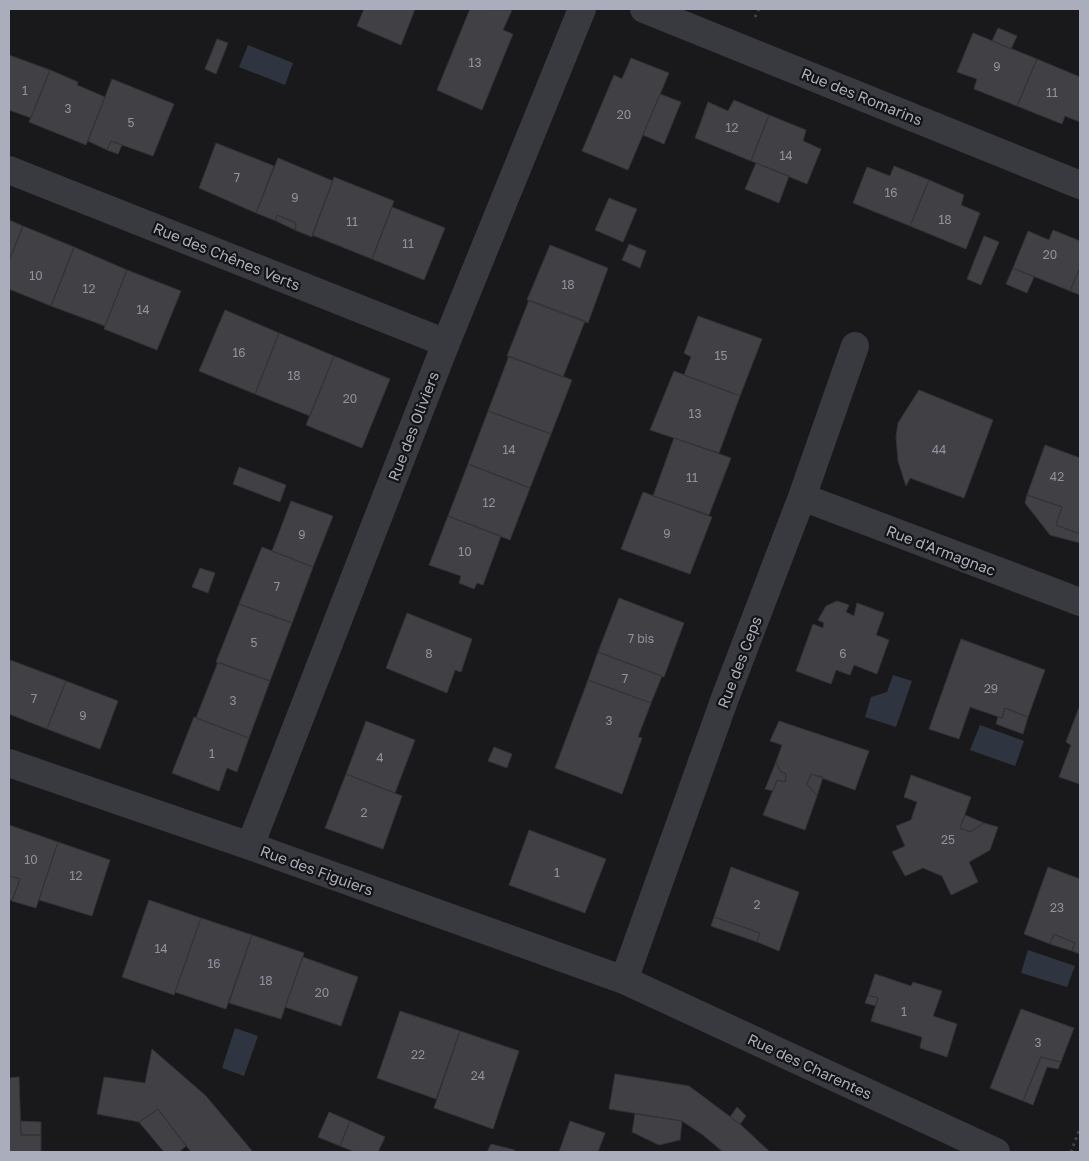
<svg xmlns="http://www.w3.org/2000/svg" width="1089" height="1161" font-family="'Golos Text',sans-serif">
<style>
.water{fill:#2e3540}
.building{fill:#404045;stroke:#333237}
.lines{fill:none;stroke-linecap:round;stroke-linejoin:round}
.path{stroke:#3f4047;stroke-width:3;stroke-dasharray:2.5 4;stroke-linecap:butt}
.minor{stroke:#393a40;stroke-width:28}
.labels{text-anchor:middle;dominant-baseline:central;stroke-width:4.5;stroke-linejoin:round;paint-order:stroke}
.number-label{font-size:12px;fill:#90929e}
.street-label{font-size:15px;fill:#aaadbb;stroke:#141316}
</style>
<rect width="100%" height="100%" fill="#19191b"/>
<path class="water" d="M248 45 293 63 285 85 239 67Z
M893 675 912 681 896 727 865 717 871 697 887 692Z
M980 725 1024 741 1015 766 970 750Z
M1028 950 1075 966 1067 987 1021 973Z
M235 1028 258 1036 244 1076 222 1068Z"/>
<path class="building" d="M364 9H415L401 45 357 26Z
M470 9 512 10 503 30 513 34 482 110 437 90Z
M998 28 1017 36 1011 49 992 41Z
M973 33 1037 59 1017 106 974 89 977 79 957 72Z
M217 39 228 43 216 74 205 69Z
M9 55 50 70 31 118 9 110Z
M631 58 669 73 628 170 582 151 614 75 622 79Z
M1037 59 1080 77V122L1065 116 1062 124 1017 106Z
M50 70 78 82 77 85 105 97 86 145 29 122Z
M112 79 174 104 153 156 111 141 107 150 88 141Z
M660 94 681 102 664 144 643 135Z
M734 100 769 115 751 161 695 138 708 102 728 111Z
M769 115 806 130 803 141 821 149 807 184 751 161Z
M111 141 122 145 118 154 107 150Z
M216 143 274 166 256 213 199 188Z
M278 158 333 181 312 237 295 230 296 223 277 215 276 221 256 213Z
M756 163 789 176 779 203 745 189Z
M894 166 929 180 910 226 853 203 867 167 890 176Z
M334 177 394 201 372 259 312 235Z
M929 180 964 195 961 205 980 213 966 249 910 226Z
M609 198 637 209 623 242 595 230Z
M392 207 445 228 424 280 372 259Z
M277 215 296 223 295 230 276 221Z
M9 220 23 226 9 261Z
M23 226 74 247 51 306 9 289V261Z
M1053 230 1080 241V267L1070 291 1013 268 1028 231 1049 240Z
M984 236 999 242 981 285 967 279Z
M629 244 646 251 640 268 622 260Z
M550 245 608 268 588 323 527 300Z
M74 247 127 270 105 326 51 306Z
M1080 267V295L1070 291Z
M1013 268 1034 277 1027 293 1006 284Z
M127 270 181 291 157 350 104 329Z
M529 300 585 321 563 377 507 356Z
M225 310 279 333 255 394 199 371Z
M698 316 762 339 740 396 684 375 691 357 684 353Z
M279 333 334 356 310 416 255 394Z
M334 356 390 379 362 448 306 425Z
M509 356 572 380 551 434 488 411Z
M674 371 740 396 719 453 650 430Z
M919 390 993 420 964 498 910 478 906 486 898 461 896 437 898 423Z
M488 411 551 434 530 488 468 464Z
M674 438 731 458 709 515 653 496Z
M1045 445 1080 458V534L1056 525 1062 507 1027 495Z
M468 464 530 488 510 540 448 516Z
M239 467 286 485 280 502 233 484Z
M643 492 712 517 690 574 621 549Z
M1027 495 1062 507 1056 525 1080 534V543L1050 535 1025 503Z
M291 501 333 516 313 567 272 551Z
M448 516 501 536 483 585 477 583 474 589 459 583 461 576 429 565Z
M262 547 313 567 292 623 239 604Z
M200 568 215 573 208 593 192 587Z
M619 598 684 623 664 677 598 652Z
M837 601 849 605 846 612 854 616 857 603 884 613 876 635 889 640 877 674 854 665 850 675 836 670 831 684 796 671 813 624 823 628 824 623 818 620 826 606Z
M239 604 292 623 270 681 216 662Z
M407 613 472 639 461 672 455 670 447 693 386 668Z
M961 639 1045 670 1028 717 1005 708 1002 718 970 707 959 739 929 729Z
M598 652 662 676 651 703 588 680Z
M10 660 66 681 47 729 9 714Z
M218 662 270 681 249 738 196 718Z
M588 680 651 703 638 737 642 738 622 794 555 768Z
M66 681 118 701 100 749 47 729Z
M1080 705V784L1059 777 1071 745 1066 742Z
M1005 708 1028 717 1023 734 996 724 998 717 1002 718Z
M194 717 249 738 237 772 227 768 219 791 172 773Z
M366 721 415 740 395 793 346 774Z
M779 721 869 751 855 790 811 774 807 784 817 796 805 830 763 815 777 780 785 782 786 774 780 771 776 762 782 745 770 741Z
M494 747 512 754 507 768 488 761Z
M776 762 780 771 786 774 785 782 777 780 773 791 765 789Z
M346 774 402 796 383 849 325 828Z
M811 774 823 777 817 796 807 784Z
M911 775 971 797 960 828 970 832 984 823 998 827 990 850 969 862 978 882 951 895 942 876 923 868 905 876 892 852 905 846 896 826 911 820 917 802 904 797Z
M965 815 984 823 970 832 960 828Z
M9 825 58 842 36 908 12 901 20 879 9 876Z
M529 830 606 859 585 913 509 885Z
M58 842 110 860 92 916 39 900Z
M731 867 799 892 779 951 757 942 760 933 714 917Z
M1048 867 1080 879V954L1072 951 1075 943 1054 934 1050 944 1024 934Z
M9 876 20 879 12 901 9 899Z
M149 900 201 918 174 995 122 977Z
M714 917 760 933 757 942 711 926Z
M201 918 252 935 226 1009 175 992Z
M1054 934 1075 943 1072 951 1050 944Z
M252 935 304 953 281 1019 229 1003Z
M303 957 358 977 341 1026 285 1007Z
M875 974 911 986 913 982 942 991 933 1016 957 1024 947 1057 920 1048 922 1037 871 1021 878 998 868 995Z
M868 995 878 998 876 1006 865 1003Z
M1021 1009 1074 1028 1061 1062 1041 1057 1023 1101 990 1088Z
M400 1011 460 1031 436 1099 377 1078Z
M460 1031 519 1051 493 1129 434 1108Z
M152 1049 206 1096 253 1152H191L158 1109 139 1122 97 1114 104 1077 145 1083Z
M1041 1057 1061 1062 1058 1069 1047 1067 1033 1105 1023 1101Z
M615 1074 689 1086 740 1124 770 1152H723L703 1135 682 1121 609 1109Z
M19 1077 21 1135H41V1152H9V1078Z
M737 1107 746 1116 740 1124 730 1117Z
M158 1109 186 1146 179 1152H164L139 1122Z
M329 1112 350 1121 340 1146 318 1137Z
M635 1114 682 1121 680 1140 659 1145 632 1132Z
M20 1121 41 1122V1135H21Z
M350 1121 385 1137 378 1152H355L340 1146Z
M570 1121 605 1133 598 1152H559Z
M491 1144 515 1150 514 1152H487Z"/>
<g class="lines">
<path class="path" d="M755 17 759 9
M1071 1152 1080 1128"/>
<path class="minor" d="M644 9 1080 185
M9 170 446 343
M802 497 1080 602
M9 763 250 846 624 980 996 1152
M250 846 446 343 582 9
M624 980 725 698 802 497 855 346"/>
</g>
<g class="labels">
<g class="number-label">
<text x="475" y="62">13</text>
<text x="997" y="66">9</text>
<text x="25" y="90">1</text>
<text x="1052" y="92">11</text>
<text x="68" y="108">3</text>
<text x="624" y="114">20</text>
<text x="131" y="122">5</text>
<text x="732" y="127">12</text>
<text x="786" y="155">14</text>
<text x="237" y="177">7</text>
<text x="891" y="192">16</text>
<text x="295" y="197">9</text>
<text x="945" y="219">18</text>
<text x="352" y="221">11</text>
<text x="408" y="243">11</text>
<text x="1050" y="254">20</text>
<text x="36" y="275">10</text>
<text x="568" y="284">18</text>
<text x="89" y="288">12</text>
<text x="143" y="309">14</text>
<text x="239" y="352">16</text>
<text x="721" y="355">15</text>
<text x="294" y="375">18</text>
<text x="350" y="398">20</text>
<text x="695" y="413">13</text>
<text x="509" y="449">14</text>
<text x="939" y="449">44</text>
<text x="1057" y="476">42</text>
<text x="692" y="477">11</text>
<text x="489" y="502">12</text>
<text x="667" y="533">9</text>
<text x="302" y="534">9</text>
<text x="465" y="551">10</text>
<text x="277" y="586">7</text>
<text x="641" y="638">7 bis</text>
<text x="254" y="642">5</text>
<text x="429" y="653">8</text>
<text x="843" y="653">6</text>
<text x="625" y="678">7</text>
<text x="991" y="688">29</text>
<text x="34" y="698">7</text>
<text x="233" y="700">3</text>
<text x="83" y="715">9</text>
<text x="609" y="720">3</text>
<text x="212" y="753">1</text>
<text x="380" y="757">4</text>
<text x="364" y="812">2</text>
<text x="948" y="839">25</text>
<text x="31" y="859">10</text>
<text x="557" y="872">1</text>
<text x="76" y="875">12</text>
<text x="757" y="904">2</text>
<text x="1057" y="907">23</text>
<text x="161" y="948">14</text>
<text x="214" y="963">16</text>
<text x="266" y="980">18</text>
<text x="322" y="992">20</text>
<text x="904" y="1011">1</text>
<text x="1038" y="1042">3</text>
<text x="418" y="1054">22</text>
<text x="478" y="1075">24</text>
</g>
<g class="street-label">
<text transform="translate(862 96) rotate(22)">Rue des Romarins</text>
<text transform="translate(227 256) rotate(22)">Rue des Chênes Verts</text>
<text transform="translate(413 426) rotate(-69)">Rue des Oliviers</text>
<text transform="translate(941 550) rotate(21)">Rue d'Armagnac</text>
<text transform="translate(739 662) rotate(-69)">Rue des Ceps</text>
<text transform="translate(317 870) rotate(20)">Rue des Figuiers</text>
<text transform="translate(810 1066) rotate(25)">Rue des Charentes</text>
</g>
</g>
<rect width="1089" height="1161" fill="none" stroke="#aaadbb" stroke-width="20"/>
</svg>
